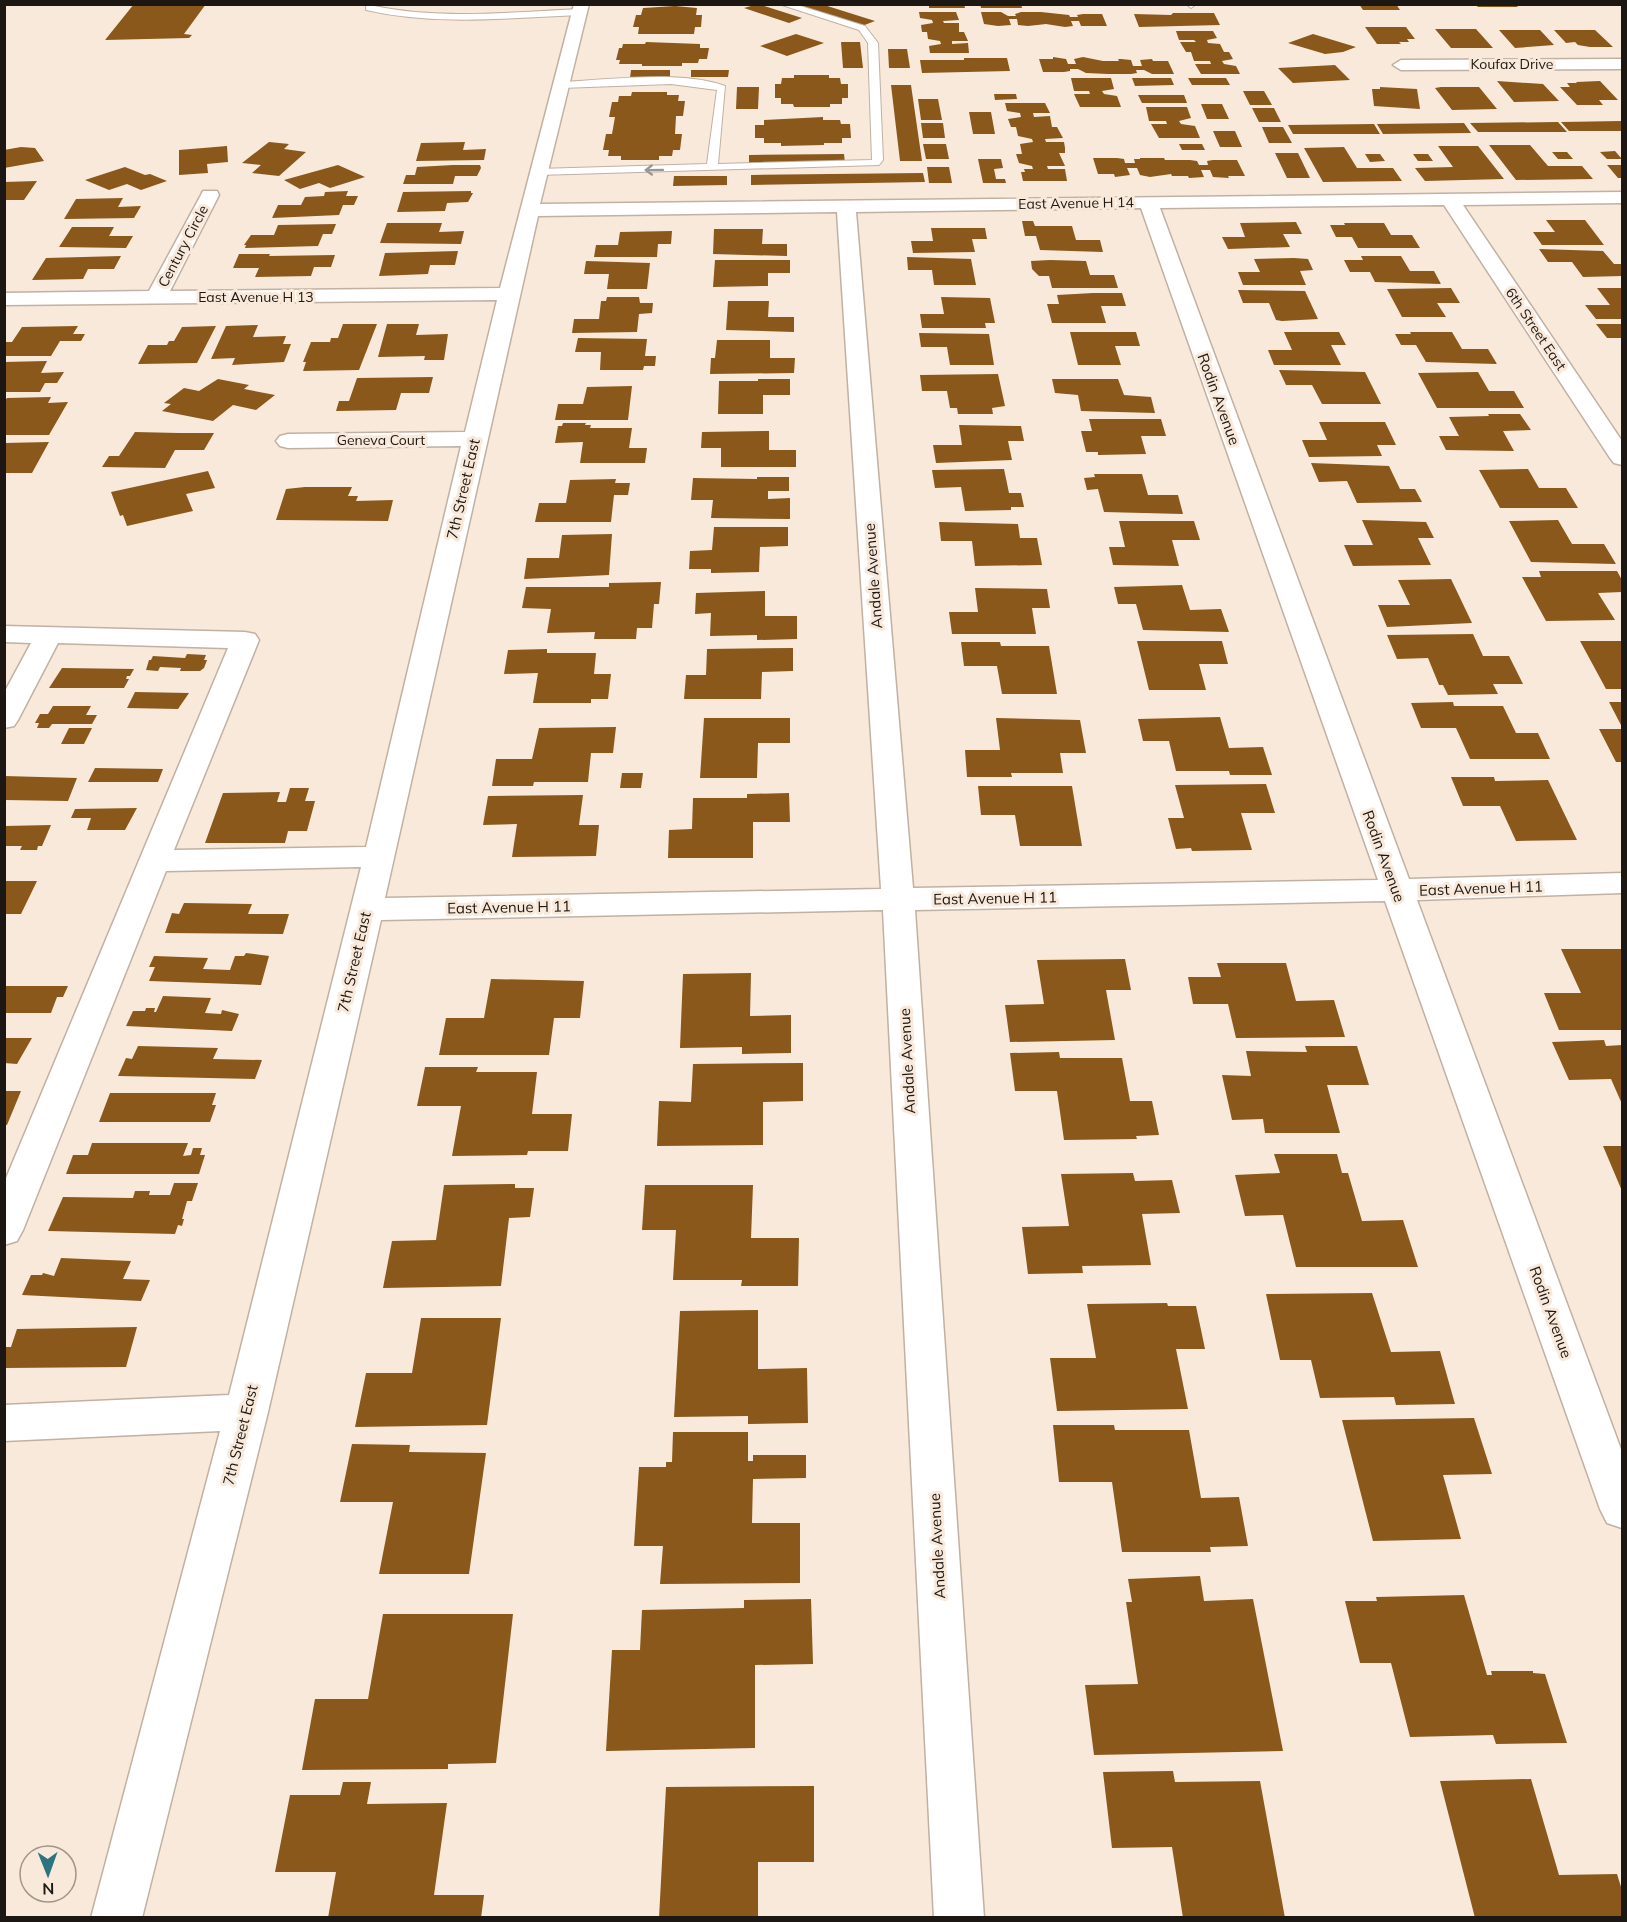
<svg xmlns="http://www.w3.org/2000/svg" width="1627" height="1922" font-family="Mulish,sans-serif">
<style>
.building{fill:#89581a}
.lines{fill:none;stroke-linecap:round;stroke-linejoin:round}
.service-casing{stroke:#c0b1a3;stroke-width:2}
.minor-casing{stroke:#c0b1a3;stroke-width:3}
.service{fill:#fff;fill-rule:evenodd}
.minor{fill:#fff;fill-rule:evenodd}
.oneway{stroke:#999794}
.labels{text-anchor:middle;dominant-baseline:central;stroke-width:6;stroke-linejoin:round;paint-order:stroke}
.far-street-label{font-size:14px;fill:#1c1712;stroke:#f9e9da}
.street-label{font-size:15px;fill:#1c1712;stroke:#f9e9da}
</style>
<rect width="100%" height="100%" fill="#f9e9da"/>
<path class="building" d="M134 4H206L184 34 192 35 189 38 105 40Z
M758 4 802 18 789 23 744 8Z
M810 4H821L875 21 862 26 802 7Z
M929 4H964L965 8H929Z
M980 4H1021L1022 8H981Z
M1359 4H1396L1400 10H1363Z
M1475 4H1515L1518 7H1478Z
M675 6 697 8 696 15H702L701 27H695L694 34H638L639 27H633L636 15H641L643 8Z
M919 12H956L959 20 943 21 944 23H959V32H964L968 41H952V44L968 43 969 53H930L929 46 941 44 940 41 928 39 927 32H922L921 25 933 23 932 20 920 18Z
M981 12H1001L1008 16H1016L1015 14 1021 12H1041L1069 15 1070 17H1078L1077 15 1083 14H1102L1107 26H1081L1079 21H1071L1073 26 1065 27 1046 24 1028 26 1018 25 1017 19H1009L1011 25 998 26 984 24Z
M1173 13H1214L1220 25 1139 27 1134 14 1171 15Z
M1365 27H1406L1415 39H1407L1409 42H1399L1401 44H1377Z
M1435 29H1476L1493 48H1451Z
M1499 30H1540L1554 45 1515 48Z
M1554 30H1595L1613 47H1590L1578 45 1575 42 1566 43Z
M1176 31H1213L1217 38 1207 40 1208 43 1220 44 1224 52H1229L1233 59 1222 61 1224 64 1236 66 1240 74H1201L1195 64H1211L1210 61H1194L1191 52H1186L1180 42H1196L1194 40H1179Z
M796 34 824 43 787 56 760 46Z
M1313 34 1356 47 1343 52 1325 54 1288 43Z
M646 42 700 44V48H709L707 59H699L698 63H682V66H642V64H619L620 60H616L619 48H622L623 44H645Z
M841 42H860L863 68H843Z
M888 49H907L910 68H889Z
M1053 57 1066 59 1068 64H1076L1074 59 1083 57 1103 61H1119L1118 59H1121L1131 60 1133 66H1142L1140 60 1152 59 1153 61H1168L1174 74H1152L1144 70H1136L1137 73 1131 74H1108L1086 73 1078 69H1070V71L1064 72H1043L1039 59H1053Z
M964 58H1007L1010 71 922 73 920 60H964Z
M1335 65 1350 80 1293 83 1278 68Z
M631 70H670V77L630 78Z
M691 70H729L728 77H691Z
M794 75H829V78H840L841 84H848V98H842V104H830V107H794L793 104H781V98H775V84H781L782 78H794Z
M1071 78H1111L1114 89 1102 91 1104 94 1117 96 1121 107H1080L1074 94H1090L1089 91H1074Z
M1132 78H1171L1174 85 1135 86Z
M1188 78H1226L1230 85H1192Z
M1497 81 1543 84 1559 101 1514 102Z
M1600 81 1618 100H1599L1603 105H1577L1560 87H1570L1567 83H1577L1576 82Z
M891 85H911L922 161H900Z
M737 87H759L758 109H736Z
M1380 87 1417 89 1420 109 1374 106 1372 89H1380Z
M1441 87H1479L1497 109 1452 110 1435 88Z
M1243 91H1264L1272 105H1250Z
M632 92H667V95H679L678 101H685L683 116H676L675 134H682L680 150H673L672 156H659V160H621V156H608L609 150H603L606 134H612L615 117H609L612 102H618L619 96H631Z
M994 94H1016L1017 99 995 100Z
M1138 95H1184L1187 103H1142Z
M918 99H938L942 120H921Z
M1005 103H1045L1050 113H1033L1034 117 1050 116 1052 127H1057L1063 138 1045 139 1046 142H1064L1065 148V153H1059L1065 166H1047L1048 169H1065L1067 181H1023L1021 172H1025L1024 169H1033L1032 166 1019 163 1016 154H1022L1020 144 1033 142 1032 139 1018 136 1016 127H1011L1008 119 1021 117 1020 113 1007 111Z
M1201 104H1222L1229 119H1207Z
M1146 107H1187L1191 118 1179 121 1181 124 1195 126 1200 138H1159L1151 124H1167L1166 121H1149Z
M1252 108H1274L1281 122H1259Z
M969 112H991L995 134H973Z
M823 117V120H840L841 124H850L851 138H842V143H824V145L781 146V143H764V138H755V125H764V120Z
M1622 121V131H1569L1561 122Z
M1558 122 1567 132H1478L1470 123Z
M921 123H943L945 138H923Z
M1464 123 1471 133 1383 134 1377 124Z
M1374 124 1380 134H1293L1288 125Z
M1262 127H1283L1292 143H1269Z
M1213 131H1235L1242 147H1220Z
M269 142 289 144 284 149 306 152 279 176 252 173 261 165 242 163Z
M465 142 463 150 486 149 484 160 416 161 421 143Z
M923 144H946L949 159H926Z
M1179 144H1202L1205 150H1182Z
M1489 145H1530L1548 166H1582L1593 179 1516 180Z
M227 146 228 162 207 164 208 173 179 175V150Z
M1438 146H1478L1504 179 1425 181 1415 168 1453 167Z
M21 147 35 148 44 161 4 168V150Z
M1344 147 1357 168H1393L1402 181 1323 182 1304 148Z
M1615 151 1622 159H1607L1600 152Z
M1552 152H1567L1573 159H1558Z
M1275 153H1298L1310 178H1287Z
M844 154 845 163 749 164V155Z
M1365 154H1380L1385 161 1370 162Z
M1413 154H1428L1433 161H1418Z
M1093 158H1117L1124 159 1125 163H1135L1134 159H1140V158H1164L1165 160H1190L1197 161 1199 165H1208L1207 161 1213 160H1237L1245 176H1228L1229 178 1213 177 1210 170H1201L1204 177 1189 178 1188 176H1172L1171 174 1150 177 1140 175 1137 168H1127L1130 175 1115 177 1114 174H1098Z
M978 159H1001L1003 168 994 169 996 179H1005L1006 183H983Z
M338 165 365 177 330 188 319 183 300 189 284 180Z
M453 165H480L481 168 477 176H455L453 184H403L406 175H415L417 167Z
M1607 165H1622V178H1618Z
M125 167 145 175 150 174 167 181 141 190 127 184 109 190 85 180Z
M927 167H949L952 183H929Z
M923 173 925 182 751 185V175Z
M674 176H727V185L673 186Z
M37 181 24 200H4V182Z
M348 191 346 196H358L354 205H343L339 215 272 218 278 205H301L305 197 324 196 325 192Z
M471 191V193H473L468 202 447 203 445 211 397 212 403 192Z
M123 198 118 207 141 206 134 218 64 219 76 199Z
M1546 220H1585L1604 245H1542L1533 232H1555Z
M1022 221H1033L1035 226H1072L1076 240H1100L1103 252 1040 250 1036 236H1025Z
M1296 222 1302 234H1283L1290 247 1228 249 1222 237H1245L1240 223Z
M387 223H442L439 232 464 231 461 244 380 243Z
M1344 223H1384L1391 235H1412L1420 248H1358L1352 237H1336L1330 225H1345Z
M336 224 332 234H323L318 246 245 248 246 245H244L251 235H274L278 225Z
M72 227H114L109 236H133L126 248 59 247Z
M931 228H985L987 239H972L975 252 913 253 911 241H933Z
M714 229H763L762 244H787V256L713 254Z
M672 231 671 244H658L657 257H594L596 245H618L620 232Z
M1539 249 1603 251 1614 264H1622V276L1583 277 1572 262H1548Z
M458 251 455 265H430L428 274 379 276 385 253Z
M239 254H270L269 256 335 255 331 267H314L311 276 255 277 259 268H233Z
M121 256 114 269H88L83 279 32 280 46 258Z
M1361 256H1401L1410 271H1434L1441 284 1375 282 1370 272H1350L1344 260H1363Z
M907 257 971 259 976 285H934L932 270H908Z
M1294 258 1308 259 1313 270 1300 271 1306 285H1243L1238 272H1260L1254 259Z
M715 260H790V273H768V286L713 287Z
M1050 260 1086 261 1090 275H1114L1118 288H1052L1049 276H1039L1032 269 1031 261Z
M586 261 650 263 647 289H607L609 274H584Z
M1451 288 1460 303H1437L1446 317H1402L1387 289Z
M1597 288H1622V319H1596L1585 305H1610Z
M1238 290 1305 291 1318 319 1282 321 1276 320 1269 303H1243Z
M1093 293H1122L1126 306H1101L1106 323H1052L1047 304H1059L1057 295Z
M607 297H639L640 303H653L652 313 639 314 637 332 572 333 574 319H599L601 301H606Z
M941 297 990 298 995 323H985L986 328H922L920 314H944Z
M728 301H769L768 317H794V332L726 330Z
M343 324H377L359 370 303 371 306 362H303L311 342H330L331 338H338Z
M387 324H419L416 335 448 334 444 360H424L425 356 378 357Z
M1596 324H1622V338H1607Z
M258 325 253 337 286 336 283 344H291L284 362 232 365 235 358 211 359 226 326Z
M78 326 73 334H85L81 341H60L51 356H4V342H12L22 327Z
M216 326 197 363 138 364 148 345H167L169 341H174L182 327Z
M1070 332H1136L1140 346H1115L1121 365H1078Z
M1284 332H1339L1346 345H1331L1341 365H1274L1268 350H1292Z
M1410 332H1452L1462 349H1488L1497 364 1426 362 1416 345H1401L1395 334H1411Z
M919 333 989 334 994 365H950L947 347H921Z
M578 338 647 339 645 356H656L655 366H644L643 370H600L601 352H575Z
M717 340H770V358H795L794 373 710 374 711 358H715Z
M47 361 41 373 64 372 57 383H45L40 392H4V362Z
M1279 370 1365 372 1381 404H1322L1312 385H1286Z
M1478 372 1489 391H1514L1524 408H1437L1418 373Z
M998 374 1005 406 992 408 993 414H958L957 408H950L947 391H922L920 375Z
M433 377 429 393H401L396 410 336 411 339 401H349L357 378Z
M218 379 249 385 244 389 275 395 256 410 233 405 213 421 162 411 171 404 164 403 184 388 199 391Z
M758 379H790V395H763V414H718L719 381H758Z
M1052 379H1118L1124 395 1151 397 1155 413 1081 411 1078 395 1055 393Z
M632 386 628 420H555L558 404H583L587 387Z
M51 397 48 403 68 402 49 435H4V402L7 398Z
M1488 414H1520L1531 430 1503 431 1514 451 1446 450 1439 436H1459L1449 417 1489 416Z
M1089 419H1161L1166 436H1141L1146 454 1098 455V452H1086L1081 431H1092Z
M1319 422H1385L1396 445H1377L1382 456 1309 457 1302 440H1327Z
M563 423H586L585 425H591L590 428H632L629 448H647L645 463H580L583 442 555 443 558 426H562Z
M959 425 1021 426 1024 441H1008L1012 460 936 463 933 445H962Z
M769 431V450H796V467H721V448H701L702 432Z
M135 432 179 433H214L204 450H175L165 468 102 467 109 456H119Z
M49 442 32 473H4V443Z
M1311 463 1389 466 1400 489H1415L1422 502 1357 503 1347 481 1319 482Z
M1004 469 1009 493H1021L1024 507H1011V510L965 511 961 487 935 488 932 470Z
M1528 469 1539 488H1566L1578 508H1500L1479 470Z
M208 471 215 488 186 494 193 511 127 526 123 515 120 516 111 492Z
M1094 474H1142L1148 495H1178L1183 514 1104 512 1098 489 1087 490 1084 478 1095 477Z
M757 477H789V491H768V499L790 498V519L711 518 713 500H691L693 478 757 479Z
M616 479 615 483H630L628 495H614L611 522H535L539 503H566L570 480Z
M305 487H352L348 496H358L356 501 393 500 388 521 276 520 286 489Z
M1362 520 1426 522 1434 538H1418L1431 565 1353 566 1344 545H1373Z
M1558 520 1572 544H1604L1616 564 1531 562 1509 521Z
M1119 521H1194L1200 540H1172L1179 566 1113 565 1109 547H1125Z
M939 522 1018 524 1020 538H1037L1042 565 975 566 972 541H941Z
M714 527H788V546L760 547 759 572 711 573V569H689L690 551 712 550Z
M612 534 609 575 524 579 527 558H559L562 535Z
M1539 571H1617L1622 580V592L1598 593 1615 620 1546 621 1522 577H1541Z
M1451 579 1472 623 1387 627 1378 605H1410L1398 580Z
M661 582 659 604H654L652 628H637L636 639H594L595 632 547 633 551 609 522 608 526 587H609V583Z
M1182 585 1190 610 1221 609 1229 632 1143 630 1136 604H1118L1114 587Z
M975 588 1047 589 1050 608H1032L1036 634H952L949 612H978Z
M765 591V616H797V639L757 640V635L710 636 711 613 695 614 696 593Z
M1473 634 1483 656H1509L1523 684H1493L1498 694 1448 695 1443 685H1439L1428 658 1397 659 1387 635Z
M1137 641H1222L1228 664H1199L1206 690H1149Z
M1580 641H1622V689H1606Z
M961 642H1000L1001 646H1049L1057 694H1002L997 666H964Z
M793 648V671L762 672 761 699H684L686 675H706L707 649Z
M547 649V653H596L594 674H611L608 699H591V703H533L538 673 504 674 508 650Z
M187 654 206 655 204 660H207L204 668 200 671H180L181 668 160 667 158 671 146 670 149 660H151L153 656 185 658Z
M62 668 134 669 130 676H127L126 679H129L124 688H49Z
M135 692 189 693 178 709 127 708Z
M1453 702 1454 706H1503L1516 733H1538L1550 759H1470L1456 728H1421L1411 703Z
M1609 702H1622V727Z
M53 706H91L86 715H97L92 724H52L49 728H37L39 723H35L40 714H48Z
M1220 717 1229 748 1263 747 1272 775H1230L1229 771H1176L1169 741H1143L1138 719Z
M704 718H790V743H758L757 778H700Z
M996 718 1080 720 1086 753H1060L1063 773H1011L1012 777H967L965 750H1000Z
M616 727 613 753H591L588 782H534L533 786H492L496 759H532L539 728Z
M69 728H92L84 744H61Z
M1599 729H1622V762H1616Z
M95 768 163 769 158 782H88Z
M622 773H643L641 788H620Z
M4 776 77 778 68 801 4 800Z
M1451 777H1494L1495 781 1548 780 1577 840 1516 841 1500 806H1463Z
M1266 784 1275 813H1241L1252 850 1192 851 1191 848 1176 849 1168 818H1184L1175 785Z
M978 786H1072L1082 846H1020L1015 815H981Z
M290 788H309L305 801H315L307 831H288L285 843H205L223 793 280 792 277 802H286Z
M789 793 790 822H753V858H668L669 830 692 829 693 798H747V794Z
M583 795 579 825H599L596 856 512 857 517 824 483 825 488 796Z
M137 808 125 830H87L91 818H71L75 809Z
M51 825 42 846H38L37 850H20L22 846H5V826Z
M4 881H37L21 914H4Z
M184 903 252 904 248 914H289L283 934 165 933 172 913 179 914Z
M1561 949H1622V1030H1559L1544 993H1581Z
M246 953 269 956 261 985 149 981 155 967H149L154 956 208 958 203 969 230 970 235 956H244Z
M1125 959 1131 990H1106L1115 1040 1010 1042 1005 1005 1044 1004 1037 960Z
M1217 963H1286L1296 1001 1334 1000 1345 1037 1236 1038 1228 1004H1193L1188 977H1221Z
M751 973 750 1016 791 1015V1053L742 1054V1047L680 1048 683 974Z
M491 979 584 981 580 1018H554L549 1055H439L446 1018H484Z
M4 986H68L63 997H57L51 1013H4Z
M163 996 211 998 205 1013 221 1014 222 1010 239 1014 232 1031 126 1026 133 1011H145L146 1008H155L154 1012H156Z
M4 1038H32L17 1064 4 1063Z
M1604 1040 1606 1046 1622 1045V1104L1611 1079 1569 1080 1552 1042Z
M138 1046 218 1048 213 1059 262 1060 255 1079 118 1076 126 1058 132 1059Z
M1305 1046H1357L1369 1085H1327L1340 1133H1265L1263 1119 1232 1120 1222 1075 1251 1076 1246 1051 1307 1052Z
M1059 1052 1060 1058H1122L1130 1101H1152L1159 1135 1136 1136 1137 1139 1064 1140 1057 1091H1015L1010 1053Z
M803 1063V1101L763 1102V1145L657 1146 659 1101 691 1102 693 1064Z
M425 1067H478L476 1072H537L532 1114H572L568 1151H528L527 1155 452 1156 461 1106H417Z
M4 1091H21L7 1125H4Z
M110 1093H216L212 1105H216L210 1122H99Z
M92 1143H188L183 1156 191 1155 193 1148H202L200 1155H205L199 1174H66L73 1155H88Z
M1603 1146H1622V1191Z
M1274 1154H1337L1342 1173H1348L1362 1221 1403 1220 1418 1267H1296L1283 1215 1245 1216 1235 1175 1280 1173Z
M1133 1173 1135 1181 1172 1180 1180 1213 1142 1214 1151 1265 1082 1266 1083 1273 1028 1274 1022 1227 1069 1226 1061 1174Z
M174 1183H198L192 1201H187L182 1219H184L182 1226 178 1225 175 1234 48 1231 63 1197 133 1198 135 1191H150L149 1195H170Z
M515 1184V1188H534L530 1217 509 1218 501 1286 383 1288 392 1241 436 1240 444 1185Z
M645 1185H753L751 1238H799L798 1286H741L742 1280H673L676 1230H642Z
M61 1258 131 1261 123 1279 150 1280 141 1301 22 1295 31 1275H42L43 1273 54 1276Z
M1372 1293 1391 1352 1440 1351 1455 1404 1396 1405 1394 1397 1320 1398 1311 1360H1280L1266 1294Z
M1167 1303 1168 1306H1196L1205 1349H1176L1188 1409 1057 1411 1050 1358H1096L1087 1304Z
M758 1310V1369L807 1368 808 1423 748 1424V1416L674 1417 680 1311Z
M421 1318H501L487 1425 355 1427 366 1373H412Z
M137 1327 126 1367 4 1368V1347H11L17 1329Z
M1474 1418 1492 1474 1443 1475 1461 1539 1373 1541 1342 1420Z
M1053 1425H1114L1115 1430H1189L1201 1498 1239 1497 1248 1546 1210 1547 1211 1552H1122L1112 1482H1059Z
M673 1432H748V1461H753V1455H806V1478L753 1479 752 1523H800V1583L660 1584 663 1546H634L639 1467H666V1462H672Z
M352 1444 410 1445 409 1452 486 1453 469 1574H379L393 1502H340Z
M1200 1576 1204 1601 1253 1599 1283 1751 1094 1755 1085 1685 1138 1684 1126 1602H1132L1128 1579Z
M1464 1595 1487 1675H1492L1491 1671H1533V1673L1545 1674 1567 1743 1496 1744 1493 1735 1410 1737 1391 1663H1360L1345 1601H1377L1376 1597Z
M811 1599 813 1664 755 1665V1748L606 1751 612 1650H640L642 1610 744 1608V1600Z
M383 1614H513L496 1763 448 1764V1769L302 1770 315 1699H368Z
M1173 1771 1175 1782 1260 1781 1285 1918H1183L1172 1847 1112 1848 1103 1772Z
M1531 1779 1559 1875 1617 1874 1622 1890V1918H1475L1440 1781Z
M343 1782H371L367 1804 447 1803 434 1895H484L481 1918H328L336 1872H275L290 1795H340Z
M814 1786V1862H758V1918H659L666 1787Z"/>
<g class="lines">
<defs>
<path id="service" d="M366 4H375L374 6C442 20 511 12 580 9L585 12 580 15C508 18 436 26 366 10Z
M779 4H794L865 26 878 43 883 160 879 165 538 175 533 172 538 169 707 164 717 90 671 84 561 88 556 85 561 82C609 80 681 70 725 86L718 164 872 160 868 43 859 30Z
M1186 4H1195V5L1191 8Z"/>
<path id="minor" d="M574 4H589L540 204 1622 192V203L1463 205 1622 441V465L1614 463 1610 458 1444 205 1160 208 1409 879 1622 873V893L1417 900 1622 1452V1528L1607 1523 1600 1509 1385 901 915 910 984 1918H934L883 910 381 920 268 1412 142 1918H91L220 1431 4 1441V1405L229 1395 361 867 166 871 23 1230 17 1241 4 1245V1183L228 648 58 643 18 720 14 726 4 728V693L31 643 4 642V626L245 632 255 634 259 640 174 850 366 847 461 446 288 448 280 446 276 441 280 436 288 434 465 432 497 300 4 305V293L149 291 201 195 203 191H217L219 195 170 291 500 288ZM1141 208 1378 880 913 888 856 212ZM837 212 881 889 385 898 538 216Z
M1622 59V69L1401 70 1393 65 1401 60Z"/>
</defs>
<use href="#service" class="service-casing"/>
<use href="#minor" class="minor-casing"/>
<use href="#service" class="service"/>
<use href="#minor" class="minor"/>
</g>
<defs><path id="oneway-shaft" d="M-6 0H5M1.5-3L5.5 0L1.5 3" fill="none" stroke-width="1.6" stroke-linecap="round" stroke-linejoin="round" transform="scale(1.5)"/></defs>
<use class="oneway" href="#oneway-shaft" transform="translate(654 170) rotate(179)"/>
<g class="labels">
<g class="far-street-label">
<text x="1512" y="64">Koufax Drive</text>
<text transform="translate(1076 203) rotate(-1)">East Avenue H 14</text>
<text transform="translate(183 246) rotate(-62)">Century Circle</text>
<text x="256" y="297">East Avenue H 13</text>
<text transform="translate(1536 329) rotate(56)">6th Street East</text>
<text x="381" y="440">Geneva Court</text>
</g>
<g class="street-label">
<text transform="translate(1219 399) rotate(70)">Rodin Avenue</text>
<text transform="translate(463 489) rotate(-77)">7th Street East</text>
<text transform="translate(873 576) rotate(-94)">Andale Avenue</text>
<text transform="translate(1384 856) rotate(70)">Rodin Avenue</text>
<text transform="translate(1481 888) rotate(-2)">East Avenue H 11</text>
<text transform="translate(995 898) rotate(-1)">East Avenue H 11</text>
<text transform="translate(509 907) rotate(-1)">East Avenue H 11</text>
<text transform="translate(354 962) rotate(-77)">7th Street East</text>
<text transform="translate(907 1061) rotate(-93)">Andale Avenue</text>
<text transform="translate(1551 1312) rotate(70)">Rodin Avenue</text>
<text transform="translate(240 1435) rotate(-76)">7th Street East</text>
<text transform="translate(937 1546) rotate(-93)">Andale Avenue</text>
</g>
</g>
<rect width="1627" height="1922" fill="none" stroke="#1c1712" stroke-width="12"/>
<g transform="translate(48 1874) rotate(179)"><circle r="28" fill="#f9e9da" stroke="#a1958a" stroke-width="1.5"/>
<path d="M0-4.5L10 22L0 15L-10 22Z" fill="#2c747e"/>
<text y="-9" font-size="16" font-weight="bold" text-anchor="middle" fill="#1c1712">N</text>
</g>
</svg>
